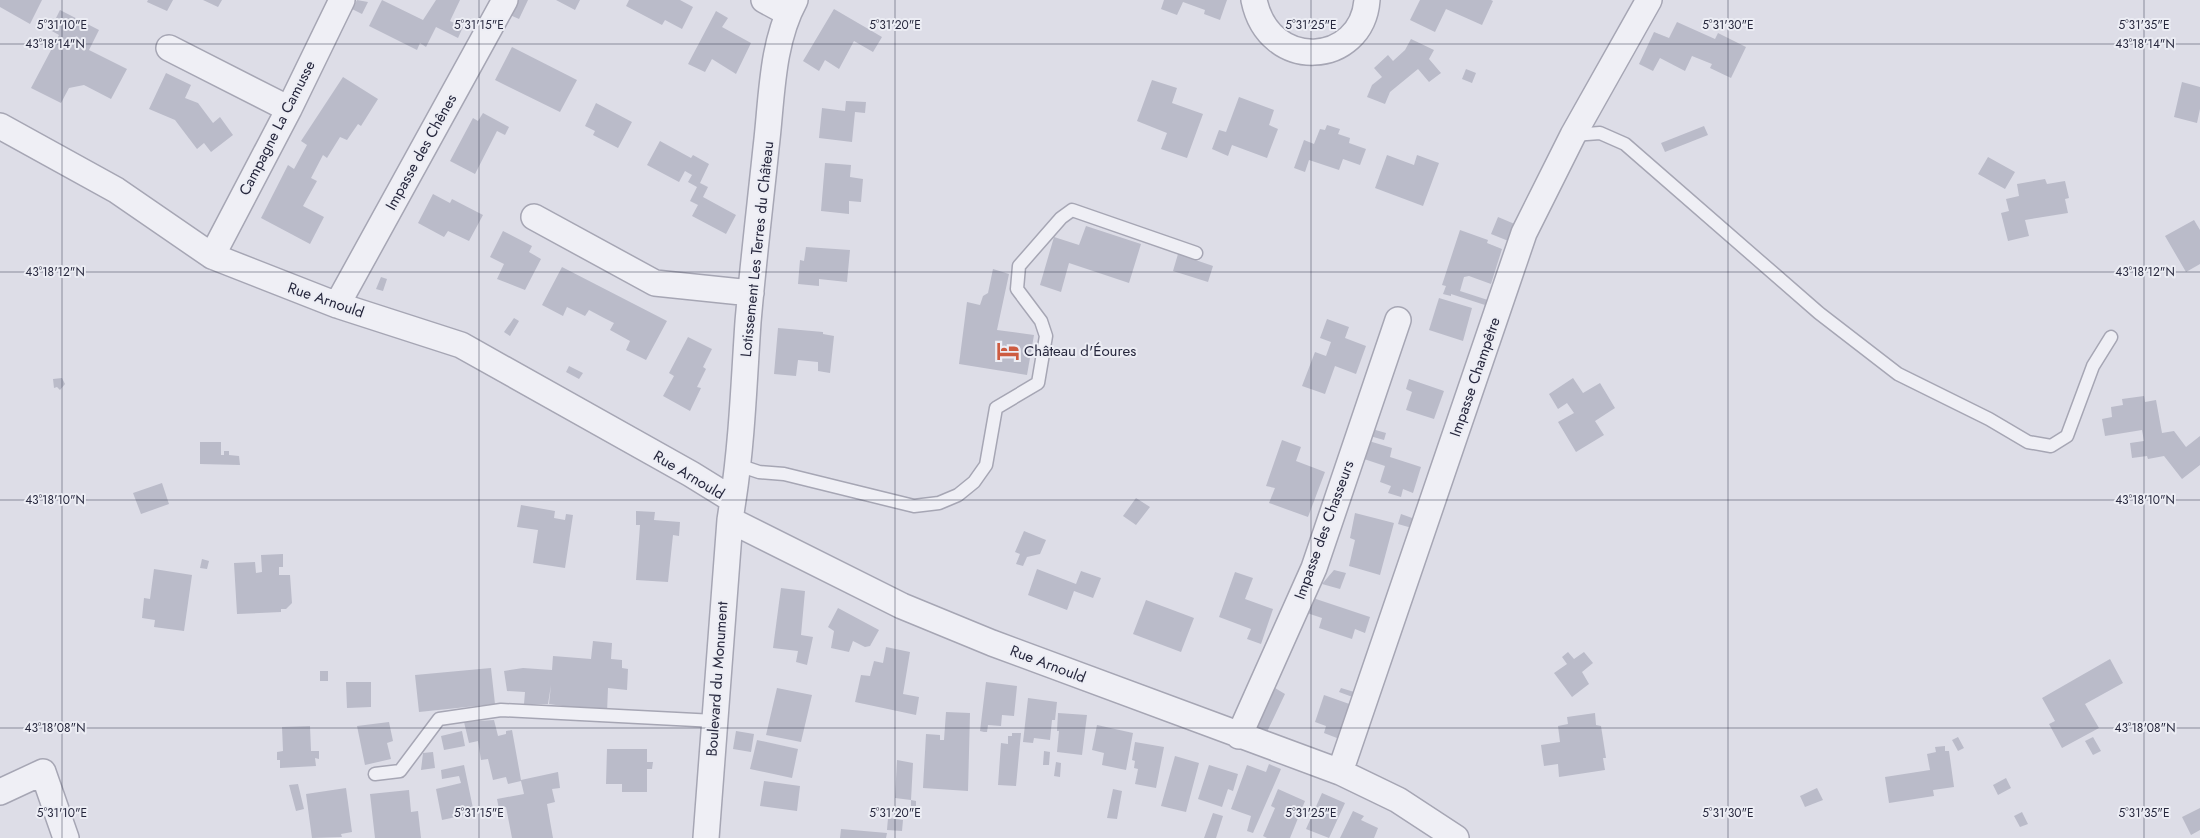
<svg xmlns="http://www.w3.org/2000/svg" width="2200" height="838" font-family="Jost,sans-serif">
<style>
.building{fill:#babbc9}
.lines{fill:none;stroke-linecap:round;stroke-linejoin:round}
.lane-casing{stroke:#a6a6b4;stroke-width:15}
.street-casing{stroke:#a6a6b4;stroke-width:28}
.lane{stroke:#efeff5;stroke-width:12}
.street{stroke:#efeff5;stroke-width:25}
.ticks{fill:none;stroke:#26273d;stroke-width:1;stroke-opacity:0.45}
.labels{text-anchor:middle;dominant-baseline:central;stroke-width:4;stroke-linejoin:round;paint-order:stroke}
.street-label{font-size:15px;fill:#26273d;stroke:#ecedf4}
.poi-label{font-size:15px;fill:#26273d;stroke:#ecedf4;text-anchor:start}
.ticks-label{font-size:12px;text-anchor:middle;fill:#26273d;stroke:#ecedf4;stroke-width:4;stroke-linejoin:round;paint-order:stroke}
</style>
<rect width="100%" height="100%" fill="#dddde7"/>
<path class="building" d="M0 0H42L30 24 0 7Z
M148 0H173L167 11 147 2Z
M203 0H222L218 7Z
M357 0 368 2 362 14 352 9Z
M382 0 423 20 436 0H460L450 21 463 27 458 38 436 27 426 47 420 43 417 50 369 26Z
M517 0H528L519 19 510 15Z
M556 0H580L575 10Z
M629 0H680L693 7 682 29 665 20 662 25 626 6Z
M1164 0H1227L1220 20 1204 14 1205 10 1183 2 1177 15 1161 9Z
M1420 0H1491L1493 1 1482 25 1446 9 1435 32 1410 20Z
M834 9 882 37 873 52 854 41 839 69 825 60 819 71 803 61Z
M60 10 99 30 89 50 127 69 111 99 84 85 69 88 61 103 31 88 59 35 50 30Z
M716 11 728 18 722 27 751 43 736 74 712 59 705 72 688 64Z
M1677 22 1715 39 1718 33 1746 47 1731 78 1710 68 1712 64 1692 56 1685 71 1660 58 1653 71 1639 64 1654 32 1669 38Z
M1411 39 1434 50 1429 59 1441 73 1429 82 1418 69 1390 92 1385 104 1367 97 1372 85 1382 77 1374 68 1388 55 1393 61 1405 50Z
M512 47 577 80 560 112 495 80Z
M1466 69 1476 73 1472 83 1462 79Z
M166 73 191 85 185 98 198 103 213 123 220 117 233 135 211 152 204 143 197 149 175 120 149 109Z
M343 77 378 99 361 126 358 124 347 140 340 137 327 158 323 155 311 178 317 181 303 206 324 217 310 244 261 218 288 165 294 169 307 145 301 141Z
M1152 80 1177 88 1172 103 1203 114 1187 158 1161 149 1167 133 1137 121Z
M2182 82 2200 87V109L2197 123 2174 117Z
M1239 97 1274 110 1269 125 1278 129 1267 158 1232 145 1228 156 1212 149 1219 130 1226 132Z
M846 101 866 102 865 113 855 112 852 142 819 138 822 108 845 111Z
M596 103 632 122 618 148 593 135 595 131 585 126Z
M483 113 509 127 505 135 497 131 475 174 450 161 473 118 478 121Z
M1327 125 1340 129 1338 134 1350 138 1349 143 1366 149 1360 165 1343 159 1339 170 1309 160 1305 172 1294 168 1304 140 1314 144 1320 129 1325 130Z
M1704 126 1708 135 1665 152 1661 143Z
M660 141 691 158 693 155 709 164 700 183 708 187 703 197 736 215 726 234 692 216 698 205 690 201 697 187 688 182 692 175 685 171 679 182 647 165Z
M1387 155 1414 165 1417 155 1439 163 1423 206 1375 188Z
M1988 157 2015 172 2005 189 1978 174Z
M825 163 851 165 850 177 863 179 861 202 849 201V214L821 211Z
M2045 179 2047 184 2065 181 2069 198 2065 199 2068 213 2025 220 2029 236 2008 241 2001 213 2009 211 2006 199 2019 196 2017 184Z
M433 194 450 203 452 199 483 215 469 241 448 231 444 237 418 223Z
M1498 217 1517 225 1511 242 1491 234Z
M2194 220 2200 230V264L2186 272 2165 236Z
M1086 226 1141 244 1129 283 1069 263 1061 292 1040 285 1054 237 1079 245Z
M1460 230 1488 240 1487 243 1502 249 1491 284 1469 276 1464 277 1460 291 1494 302 1491 310 1484 307 1485 305 1451 294V296L1443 294 1446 286 1442 285Z
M503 231 532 246 529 252 541 259 525 290 497 279 504 264 490 257Z
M806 247 850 250 847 282 819 279V286L798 284 800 260 804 261Z
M1178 254 1213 266 1208 282 1173 271Z
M562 267 667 321 646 360 626 350 630 341 610 330 614 323 604 318 589 310 585 316 567 307 563 316 542 305Z
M993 269 1009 274 997 330 1034 335 1027 375 959 364 967 302 980 305 983 296 988 293Z
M381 277 387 279 383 291 376 289Z
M1439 298 1472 308 1463 341 1429 330Z
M514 318 519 321 510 336 504 332Z
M1327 319 1349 327 1345 338 1366 346 1356 374 1335 366 1325 394 1302 386 1315 352 1326 356 1331 342 1320 338Z
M778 328 823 332V334L834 336 830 373 818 371V362L798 360 796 376 774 374Z
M688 337 712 349 703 367 706 369 697 387 701 388 690 411 663 396 674 376 669 373Z
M569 366 583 373 579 379 566 372Z
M62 378 65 384 60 390 57 387 54 388 53 379Z
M1573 378 1583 393 1600 383 1615 408 1595 421 1604 435 1576 452 1558 422 1574 413 1567 403 1558 409 1549 394Z
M1409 379 1444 391 1434 419 1406 410 1412 392 1406 389Z
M2144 396 2145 402 2156 400 2162 433 2174 431 2186 447 2200 436V465L2182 479 2164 456 2148 459 2147 456 2132 458 2130 443 2144 441 2142 430 2105 436 2102 419 2112 417 2111 407 2123 405 2122 399Z
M1372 429 1386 433 1384 440 1370 436Z
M1282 440 1301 447 1296 461 1325 472 1308 517 1269 503 1275 488 1266 486Z
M1369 441 1392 448 1390 457 1421 467 1413 493 1403 489 1401 497 1388 493 1391 486 1380 482 1385 466 1364 459Z
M200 442H221V455H224V451H229V455L239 456 240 465 200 464Z
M162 483 169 504 141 514 133 493Z
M1136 498 1150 507 1136 525 1123 516Z
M521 505 555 511 554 518 565 520 566 514 573 515 565 568 533 563 538 530 517 527Z
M636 511 655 512 654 520 680 522 679 536 673 535 668 582 636 580 640 525H636Z
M1355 513 1394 523 1380 575 1349 566 1355 540 1350 538Z
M1401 514 1415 519 1412 528 1398 524Z
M1024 531 1046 540 1040 554 1027 557 1023 566 1016 564 1020 554 1015 552Z
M283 554V567H279V575H290L292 603 286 609H281V612L237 614 234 563 255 562 256 573 262 572 261 555Z
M202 559 209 561 207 569 200 568Z
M154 569 192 575 184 631 154 627 155 620 142 618 144 598 150 599Z
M1037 569 1076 584 1081 571 1101 578 1093 598 1074 591 1067 610 1028 595Z
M1334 570 1346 573 1340 589 1322 584Z
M1235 572 1253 578 1245 599 1273 609 1261 644 1247 639 1251 629 1219 617Z
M781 588 805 591 801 635 813 637 807 665 796 662 798 651 773 648Z
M1313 598 1370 617 1365 633 1355 629 1352 639 1319 628 1322 618 1307 613Z
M1146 600 1194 618 1181 652 1133 634Z
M838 608 879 630 870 646 865 647 853 641 849 652 831 648 834 631 828 627Z
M593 641 612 643 611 659 622 660V668L628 669 627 690 608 688 607 712 563 708V706L549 704 551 685 548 704H524L525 692 507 691 504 671 523 668 552 670 553 656 591 659Z
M886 647 910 652 903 694 919 697 916 715 855 702 861 675 870 676 874 661 883 663Z
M1568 652 1574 659 1584 652 1593 663 1582 672 1589 684 1572 697 1554 673 1567 664 1562 657Z
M2110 659 2123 683 2085 704 2099 728 2062 748 2049 724 2055 721 2042 698Z
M491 668 495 704 419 712 415 675Z
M320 671H328V681H320Z
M346 682H371V707L347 708Z
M986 682 1017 686 1014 716 1002 715 1001 726 988 725 987 732H984L980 731Z
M777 688 812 695 801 742 766 735Z
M1275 688 1285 694 1266 734 1254 730Z
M1341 688 1361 694 1358 699 1339 692Z
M1324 695 1355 706 1342 740 1324 733 1326 726 1315 722Z
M1028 698 1057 702 1055 720H1052L1050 740 1034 738 1033 743 1023 742Z
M946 712 970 713 968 791 923 788 926 734 940 735V740H944Z
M1058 713 1087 715 1082 755 1057 752 1059 731H1057Z
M1595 713 1596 725 1601 726 1606 758H1603L1605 770 1559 777 1558 764 1544 766 1541 745 1560 742 1558 726 1568 724 1567 717Z
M494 720 498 736 506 734V731L512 730 521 780 558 772 560 788 552 789 555 802 547 804 553 838H512L506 807 499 809 497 799 524 794 521 781 508 784 506 777 493 780 488 759 481 760 478 741 469 743 464 722Z
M389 722 393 741 387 743 391 759 365 765 357 726Z
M1097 725 1133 733 1126 770 1102 765 1104 753 1092 750Z
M310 726 311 751H319V759L315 758 316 766 280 768V760H277V752L283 751 282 727Z
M462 731 465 746 444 750 441 736Z
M736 731 754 734 751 752 733 749Z
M1012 733H1021L1016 786 998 785 1001 743 1008 744V736H1012Z
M1958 737 1964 748 1958 751 1952 740Z
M2093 737 2101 751 2093 755 2085 741Z
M757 740 798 749 792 778 750 769Z
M1135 742 1164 747 1156 788 1135 784 1138 769 1134 768 1135 761 1132 760Z
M1945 746V751H1949L1954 787 1933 790 1934 796 1889 803 1885 777 1930 770 1927 754 1936 752 1935 747Z
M607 749H647V762H653L652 769H647V792H622V784H606Z
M1044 751 1050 752 1049 765H1043Z
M433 752 435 768 421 770 423 753Z
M1175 756 1199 763 1186 812 1161 806Z
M897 760 913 763 911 800 916 801V807H911V800L895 798Z
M1056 762 1061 763 1060 777 1054 776Z
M1269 764 1281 769 1253 833 1247 831 1251 816 1231 809 1247 765 1266 772Z
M464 765 474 813 442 820 436 789 461 783 459 776 442 779 441 770Z
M1209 765 1238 774 1233 791 1228 789 1222 807 1198 799Z
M2006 778 2011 788 1998 795 1993 785Z
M764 781 800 786 797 811 760 806Z
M298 784 304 809 296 811 289 785Z
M346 788 352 832 341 834 342 837 312 838 306 794Z
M1817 788 1823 800 1805 807 1800 796Z
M1113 789 1122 791 1117 819 1107 818Z
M1278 789 1305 801 1290 838H1267L1263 836 1275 808 1271 806Z
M409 790 411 812 418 811 421 838H375L370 794Z
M1322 793 1345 803 1329 838 1306 829Z
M2200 808V830L2191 835 2182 817Z
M1353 811 1364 816 1361 820 1378 828 1374 838H1340Z
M2022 812 2028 824 2020 827 2014 816Z
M1213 813 1223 816 1216 838H1204Z
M888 818 903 820 902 831 887 830Z
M841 829 887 833 886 838H840Z"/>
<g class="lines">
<defs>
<path id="lane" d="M1573 135 1600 133 1625 144 1819 313 1898 374 1989 419 2028 442 2051 446 2067 436 2093 366 2111 337
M738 465 759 472 784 474 914 506 939 503 958 495 974 482 986 465 996 408 1038 383 1046 336 1041 321 1017 289 1019 266 1061 218 1072 210 1196 253
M375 774 400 771 439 719 501 710 715 721"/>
<path id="street" d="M764 0 788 13
M1254 0C1269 73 1362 66 1367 0
M169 48 289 109
M0 126 116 190 212 256 337 305 461 345 691 474 733 500 730 520 902 606 992 643 1340 772 1398 800 1456 838
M534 217 655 283 751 293
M212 256 289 109 342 0
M337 305 505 0
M733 500C742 442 744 381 748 322 753 264 760 206 766 148 772 99 771 44 795 0
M1239 736 1314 568 1398 320
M1340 772 1524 233 1573 135 1649 0
M0 792 43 772 66 838
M706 838 730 520"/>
</defs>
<use href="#lane" class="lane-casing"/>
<use href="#street" class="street-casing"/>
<use href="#lane" class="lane"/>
<use href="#street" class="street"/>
</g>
<path class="ticks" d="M62 0V838M479 0V838M895 0V838M1311 0V838M1728 0V838M2144 0V838M0 44H2200M0 272H2200M0 500H2200M0 728H2200"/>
<defs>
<symbol id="hotel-bare" viewBox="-9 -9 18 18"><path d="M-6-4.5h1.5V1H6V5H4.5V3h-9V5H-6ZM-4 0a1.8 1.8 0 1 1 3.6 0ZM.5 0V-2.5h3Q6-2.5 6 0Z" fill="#cd5c41" stroke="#ecedf4" stroke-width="2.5" paint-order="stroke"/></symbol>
</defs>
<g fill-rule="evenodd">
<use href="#hotel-bare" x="992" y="335" width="32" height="32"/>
</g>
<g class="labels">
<g class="street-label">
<text transform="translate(277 128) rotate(-63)">Campagne La Camusse</text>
<text transform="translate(421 152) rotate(-61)">Impasse des Chênes</text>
<text transform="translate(757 249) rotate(-84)">Lotissement Les Terres du Château</text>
<text transform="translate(326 300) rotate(19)">Rue Arnould</text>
<text transform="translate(1475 377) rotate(-71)">Impasse Champêtre</text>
<text transform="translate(689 475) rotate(31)">Rue Arnould</text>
<text transform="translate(1324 530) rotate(-70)">Impasse des Chasseurs</text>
<text transform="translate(1048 664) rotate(21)">Rue Arnould</text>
<text transform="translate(717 679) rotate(-86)">Boulevard du Monument</text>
</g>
<g class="poi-label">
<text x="1024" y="351">Château d'Éoures</text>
</g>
</g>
<g class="ticks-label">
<text x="62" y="29">5°31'10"E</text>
<text x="479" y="29">5°31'15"E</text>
<text x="895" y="29">5°31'20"E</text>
<text x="1311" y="29">5°31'25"E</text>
<text x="1728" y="29">5°31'30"E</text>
<text x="2144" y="29">5°31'35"E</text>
<text x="55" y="48">43°18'14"N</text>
<text x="2145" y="48">43°18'14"N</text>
<text x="55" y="276">43°18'12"N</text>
<text x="2145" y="276">43°18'12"N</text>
<text x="55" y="504">43°18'10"N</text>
<text x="2145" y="504">43°18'10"N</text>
<text x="55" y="732">43°18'08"N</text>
<text x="2145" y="732">43°18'08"N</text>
<text x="62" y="817">5°31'10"E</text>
<text x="479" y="817">5°31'15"E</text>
<text x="895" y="817">5°31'20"E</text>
<text x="1311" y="817">5°31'25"E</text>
<text x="1728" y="817">5°31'30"E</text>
<text x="2144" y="817">5°31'35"E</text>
</g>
</svg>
